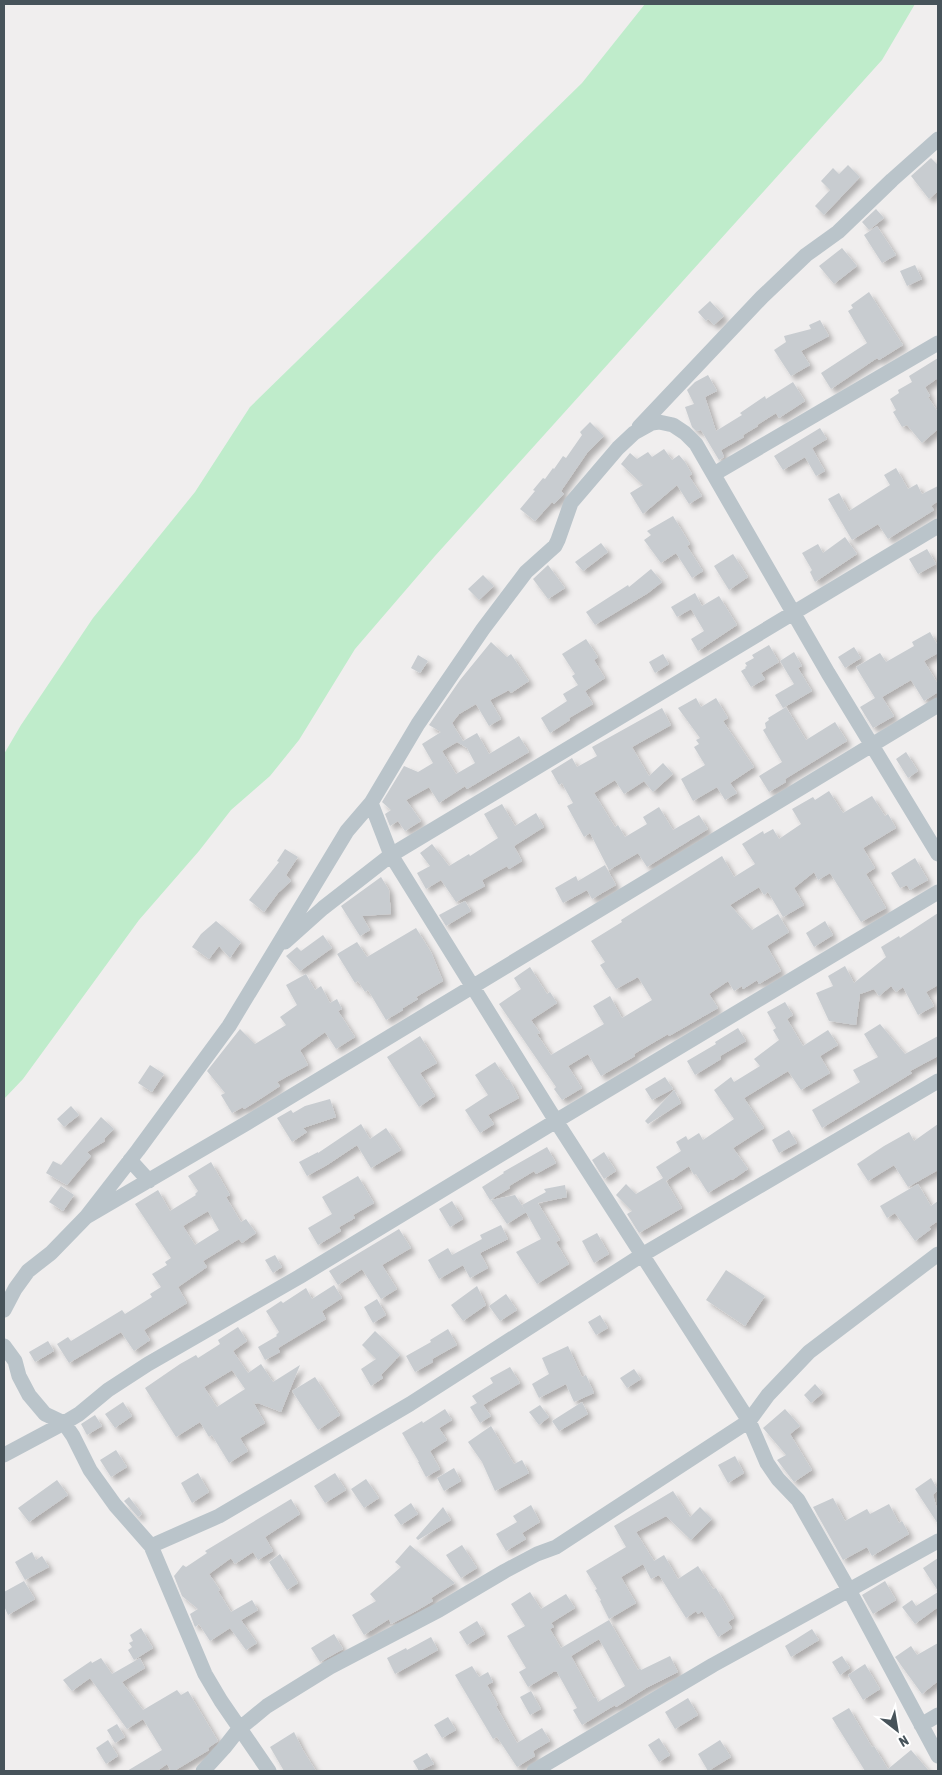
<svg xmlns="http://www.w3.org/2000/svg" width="942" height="1775" font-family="'Asap Condensed',sans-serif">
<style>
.green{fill:#bfeccb}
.building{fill:#c8ccd0;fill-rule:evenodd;filter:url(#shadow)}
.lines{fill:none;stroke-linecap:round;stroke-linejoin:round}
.street{stroke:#bac4ca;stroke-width:15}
</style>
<defs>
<filter id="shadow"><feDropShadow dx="4.5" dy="4.5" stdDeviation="2.5" flood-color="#0004"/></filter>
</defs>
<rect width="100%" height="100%" fill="#f0eeee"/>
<path class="green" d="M645 4H915L882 60 435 556 355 649 299 740 270 776 231 810 199 851 139 920 23 1079 4 1099V754L21 725 93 618 195 492 250 407 582 83Z"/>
<path class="building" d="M931 158 938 165V191L929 199 911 176Z
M848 165 860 177 824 215 815 206 830 190 821 181 833 168 839 174Z
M876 209 884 218 869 230 862 222Z
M877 226 896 255 882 263 864 235Z
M842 248 857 266 834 284 819 266Z
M915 265 922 279 907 286 900 271Z
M869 292 903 345 879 360 877 358 831 389 821 373 867 343 848 311 853 308 851 305Z
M710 301 724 316 714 325 708 319 706 321 698 312Z
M820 320 829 336 801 351 810 365 791 376 774 350 786 342 784 336 811 329 809 325Z
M938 358V378L925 387 930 396 928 397 938 412V429L922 443 907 425 902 427 893 412 896 410 890 399 899 393 898 390 912 382 909 376Z
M708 375 717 391 705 397 716 431 742 415 740 413 765 396 766 399 793 382 805 401 779 418 776 413 757 425 758 426 743 435 744 437 721 450 724 457 719 460 701 430 696 431 692 427 685 407 694 404 687 390 695 382Z
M590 422 604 436 587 453 561 491 564 494 554 504 552 502 535 521 520 509 535 491 533 490 543 478 545 479 553 468 554 469 563 456 566 458 582 435 580 432Z
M820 428 827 439 812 448 825 471 816 476 805 457 783 470 774 456Z
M664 449 672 460 679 455 685 462 692 474 689 476 702 496 689 504 677 485 643 514 630 493 643 485 621 464 630 453 637 459 648 452 652 457Z
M896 468 908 489 917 484 922 494 938 486V501L931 506 934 510 888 539 878 524 852 540 828 499 839 493 849 511 890 485 884 475Z
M673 516 690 544 687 546 703 571 692 578 676 553 661 563 644 540 651 535 647 531Z
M845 537 857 554 815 582 810 572 812 570 802 553 818 544 823 553Z
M601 543 608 552 583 571 575 562Z
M927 549 936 564 918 574 909 559Z
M733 554 748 577 729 590 714 566Z
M548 565 565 588 548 599 533 579Z
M651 569 662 582 648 593 595 625 586 612 628 585 629 587Z
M483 575 494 586 479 600 468 589Z
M695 593 702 606 719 596 737 625 698 651 691 639 704 631 691 609 677 617 671 607Z
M930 632 938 646V653L924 661 938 684V692L924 701 911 680 882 697 894 716 873 728 860 707 875 698 856 667 880 653 886 662 914 646 912 642Z
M586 639 598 657 594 660 605 678 585 691 593 704 569 718 570 720 550 733 541 718 567 701 563 694 578 685 572 676 575 674 562 654Z
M491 642 507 657 511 654 529 681 511 693 509 690 490 700 501 719 489 726 476 704 459 714 452 723 463 741 477 733 489 754 519 736 529 752 467 789 465 786 439 803 429 787 406 800 421 821 405 831 398 821 390 826 385 814 391 810 382 802 404 766 418 772 433 763 422 744 441 732 429 725 460 680ZM457 742 467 748 475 763 456 774 442 751Z
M769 645 779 662 761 673 765 679 751 687 741 671 746 668 745 667 747 666 745 663 754 658 752 655Z
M854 647 861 658 845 668 838 657Z
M794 652 802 666 798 668 812 691 783 708 775 695 794 684 780 661Z
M663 654 669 664 655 673 649 662Z
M418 655 428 661 420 673 411 668Z
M696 698 701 707 716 698 728 718 723 721 754 767 730 783 737 793 725 800 717 787 693 801 681 779 705 765 694 747 699 744 696 740 700 738 678 708Z
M786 707 806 740 835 722 847 741 785 779 786 782 769 792 759 776 782 762 763 730 766 728 765 723 769 720 768 718Z
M662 708 671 725 632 747 649 776 663 763 673 774 653 792 644 781 624 794 615 780 594 793 615 827 618 825 625 837 647 824 643 817 659 807 673 830 699 815 708 829 647 867 638 853 609 870 590 833 584 837 567 806 573 803 562 783 559 785 551 771 572 758 577 767 597 756 592 747Z
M906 752 918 771 908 778 896 759Z
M829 791 843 813 872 796 885 816 888 814 896 828 863 848 875 868 866 874 886 908 861 922 830 873 818 880 814 872 794 888 804 905 783 917 768 892 764 895 759 887 730 905 752 930 778 914 789 932 767 946 781 971 759 984 757 980 743 989 742 986 734 991 728 981 709 994 718 1008 669 1036 668 1034 634 1054 635 1056 601 1076 588 1054 568 1066 582 1088 562 1100 554 1089 556 1087 499 1004 521 989 514 978 530 967 547 994 550 992 557 1003 531 1020 540 1033 537 1034 551 1055 604 1024 593 1006 610 996 622 1018 652 1000 638 977 616 989 600 965 605 962 591 941 622 922 621 920 722 856 734 877 755 864 742 844 763 831 764 834 773 829 779 839 801 824 792 809 813 797 815 800Z
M502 804 515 826 536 813 544 827 514 846 522 861 509 869 507 866 482 880 485 886 456 902 441 880 426 889 417 873 430 866 420 853 432 844 449 866 469 854 470 856 498 838 484 814Z
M285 849 298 857 286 875 291 881 278 893 264 912 249 900 279 862 277 861Z
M915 858 928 880 910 890 907 885 900 888 891 873Z
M605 865 616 885 592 899 587 890 563 903 555 888 576 876 578 881Z
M381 877 389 890 391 914 362 916 370 930 360 936 341 906Z
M465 901 471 911 446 926 439 915Z
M938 913V985L926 992 934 1006 918 1015 903 987 896 992 891 986 879 996 874 989 860 994 856 1025 829 1021 816 993 833 986 828 976 845 966 854 983 886 957 881 947 899 936 900 938Z
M216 921 241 942 230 958 219 946 209 959 192 947 201 934Z
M825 921 833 935 814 947 806 933Z
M416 928 431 952 443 981 416 997 418 999 403 1008V1010L386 1020 368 990 365 992 358 981 355 983 337 954 357 942 367 957Z
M323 935 332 948 300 971 286 956 297 947 301 951Z
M306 974 315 990 321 986 330 1003 337 999 342 1009 338 1011 355 1037 336 1049 325 1032 300 1050 308 1065 277 1082 280 1086 257 1101 244 1109 243 1107 232 1113 221 1095 225 1093 207 1071 240 1029 255 1044 286 1025 280 1017 297 1005 286 985Z
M785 1002 793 1015 787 1019 803 1046 828 1030 838 1045 820 1056 830 1073 801 1090 788 1071 744 1098 764 1128 733 1148 748 1169 732 1180 731 1179 708 1193 696 1174 694 1175 689 1166 666 1181 682 1208 639 1233 627 1214 632 1211 616 1195 626 1184 636 1194 663 1178 656 1167 681 1151 676 1142 686 1136 688 1140 699 1133 703 1140 734 1119 714 1090 731 1077 734 1082 760 1066 754 1059 779 1040 773 1030 776 1028 767 1012Z
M880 1024 905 1054 938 1036V1056L910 1071 912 1073 822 1128 812 1110 860 1082 853 1070 878 1057 864 1034Z
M738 1028 746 1041 720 1056 721 1059 695 1075 687 1061 716 1044 715 1042Z
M420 1036 437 1063 420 1073 435 1096 419 1107 387 1057Z
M495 1062 507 1080 509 1079 519 1098 488 1115 494 1124 480 1133 465 1110 488 1095 475 1075Z
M150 1065 164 1074 152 1092 138 1083Z
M665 1077 673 1089 652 1100 645 1089Z
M674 1090 681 1103 648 1124 645 1121Z
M330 1099 336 1117 303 1128 307 1132 292 1142 277 1118 291 1110 293 1113 305 1106Z
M71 1106 79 1115 64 1127 57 1119Z
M101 1117 114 1129 104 1139 105 1141 87 1152 91 1156 67 1185 46 1173 53 1161 61 1165Z
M361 1124 370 1139 386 1128 401 1150 371 1168 357 1145 327 1165 307 1176 299 1162 318 1152V1153Z
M938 1124V1170L908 1187 894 1165 868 1181 857 1164 884 1146 909 1132 914 1141Z
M789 1130 797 1143 779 1153 772 1140Z
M547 1147 556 1163 536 1174 534 1171 509 1186 510 1188 490 1200 482 1187 504 1173 503 1172Z
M604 1152 616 1171 604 1179 592 1160Z
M211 1162 230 1195 226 1197 241 1222 246 1219 256 1233 242 1243 239 1239 203 1261 207 1267 178 1287 187 1303 144 1330 150 1340 134 1351 121 1332 69 1363 57 1344 68 1337 71 1341 122 1310 125 1314 152 1297 150 1294 161 1287 152 1274 167 1265 165 1262 171 1258 135 1204 158 1190 170 1211 196 1195 195 1194 198 1191 188 1176ZM208 1211 219 1230 195 1245 183 1226Z
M358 1176 374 1203 353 1215 355 1218 339 1227 341 1231 318 1245 308 1228 332 1214 322 1197Z
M918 1184 931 1206 938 1201V1221L929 1227 931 1229 915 1241 895 1213 887 1218 880 1206Z
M565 1185 567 1197 538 1203 560 1240 556 1242 569 1264 537 1284 516 1252 541 1239 522 1205 546 1192 544 1189Z
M61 1186 74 1195 63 1211 49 1202Z
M515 1195 526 1212 507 1224 491 1200Z
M452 1201 463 1219 450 1227 439 1209Z
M501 1225 508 1239 480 1253 488 1268 470 1278 463 1265 439 1279 428 1260 448 1248 452 1255 482 1239 480 1235Z
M399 1229 411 1248 382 1265 397 1289 381 1299 362 1269 338 1285 329 1271Z
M597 1233 609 1254 594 1263 582 1241Z
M275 1255 282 1267 273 1273 265 1260Z
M726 1270 765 1296 745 1326 706 1300Z
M334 1285 342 1298 322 1311 326 1319 278 1348 280 1352 265 1360 258 1347 277 1336 276 1335 279 1332 266 1311 281 1301 283 1303 306 1288 312 1299Z
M477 1286 486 1305 463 1321 451 1305Z
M506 1294 517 1310 500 1321 489 1306Z
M377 1299 386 1315 373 1323 364 1307Z
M600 1315 608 1328 596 1335 588 1322Z
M238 1327 247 1341 233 1351 248 1373 261 1364 273 1382 300 1365 281 1412 258 1403 255 1404 252 1400 265 1423 240 1438 248 1451 229 1463 212 1435 209 1437 200 1422 176 1437 145 1388 180 1364 196 1355 198 1358 220 1344 218 1340ZM232 1370 245 1389 217 1407 204 1387Z
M448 1329 457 1345 432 1359 433 1362 415 1372 406 1356 431 1342 430 1340Z
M375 1331 400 1355 381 1375 383 1378 371 1386 361 1369 376 1359 362 1345Z
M48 1341 54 1351 35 1362 29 1352Z
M568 1346 582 1377 586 1375 594 1393 574 1402 566 1384 539 1398 532 1384 549 1374 542 1358Z
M510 1367 520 1383 483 1405 491 1416 480 1423 470 1407 477 1403 472 1396 493 1383 490 1378Z
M634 1369 641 1379 627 1388 620 1378Z
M315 1377 340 1415 318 1430 292 1391Z
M815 1384 823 1393 811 1403 804 1395Z
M123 1402 132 1416 115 1428 105 1414Z
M582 1402 588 1414 559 1431 552 1421Z
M540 1405 549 1417 539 1425 529 1412Z
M445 1409 452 1420 439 1428 447 1440 430 1451 440 1469 426 1477 418 1462H419L402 1433 422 1421 423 1423Z
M785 1409 800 1426 790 1434 812 1470 794 1482 777 1460 786 1455 763 1428Z
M95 1415 102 1426 87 1435 81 1424Z
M491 1426 514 1464 522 1460 529 1473 495 1491 482 1462 468 1442Z
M116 1450 127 1467 111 1477 100 1460Z
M735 1456 744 1473 728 1483 718 1465Z
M454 1468 461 1481 444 1491 437 1478Z
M198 1473 209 1492 192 1503 181 1483Z
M335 1473 346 1490 325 1503 314 1486Z
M931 1478 938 1490 933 1495 938 1512V1524L915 1489Z
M366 1479 379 1498 364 1508 351 1489Z
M57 1480 68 1495 29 1522 18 1508Z
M673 1491 690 1517 700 1507 712 1519 691 1540 666 1516 636 1532 654 1561 664 1555 678 1579 698 1566 713 1589 716 1588 734 1618 728 1622 732 1628 718 1637 702 1611 698 1614 696 1611 686 1618 659 1575 651 1579 643 1564 621 1577 636 1603 609 1619 600 1601 601 1600 595 1590 597 1589 586 1571 626 1547 614 1526Z
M129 1497 142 1514 138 1517 124 1501Z
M833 1498 845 1521 867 1509 870 1514 889 1504 899 1523 902 1521 909 1534 872 1556 867 1547 843 1560 813 1507Z
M291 1499 300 1514 265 1537 273 1551 258 1560 253 1552 235 1564 231 1558 209 1574 220 1590 218 1591 231 1612 252 1600 258 1610 241 1620 257 1643 246 1650 230 1628 210 1641 199 1624 195 1627 190 1614 198 1609 182 1596 174 1576 183 1565 186 1567 207 1553 205 1551Z
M411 1503 418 1514 401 1525 394 1515Z
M531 1505 540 1522 522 1533 526 1539 506 1551 496 1534 517 1522 513 1516Z
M443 1507 451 1520 418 1540 416 1538Z
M410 1545 455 1583 431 1598 433 1601 416 1611 391 1624 389 1619 364 1635 352 1615 376 1601 370 1594 401 1567 395 1562Z
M462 1545 477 1568 461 1578 446 1555Z
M32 1552 36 1560 42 1556 49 1567 25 1580 15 1562Z
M280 1554 298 1583 287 1590 269 1562Z
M938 1558V1591L923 1568Z
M24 1581 35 1599 8 1615 4 1606V1592Z
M885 1581 896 1600 873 1614 862 1595Z
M530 1592 541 1609 566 1594 575 1608 551 1623 554 1627 550 1629 561 1648 609 1620 638 1670 640 1668 641 1670 670 1656 678 1672 646 1688 616 1707 615 1705 582 1725 573 1710 577 1708 557 1672 555 1671 528 1687 519 1672 526 1668 507 1636 525 1626 511 1604ZM599 1639 625 1686 598 1702 596 1697 594 1698 571 1656Z
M938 1592V1607L915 1624 902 1607 912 1600 916 1606Z
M477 1621 485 1634 467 1645 459 1632Z
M141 1628 153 1648 134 1660 128 1650 132 1647 129 1643 133 1641 130 1635Z
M812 1629 819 1640 791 1657 785 1646Z
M334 1634 343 1649 320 1662 311 1648Z
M431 1637 438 1650 395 1674 387 1658 406 1648 407 1650Z
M938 1643V1681L922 1694 895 1657 911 1646 917 1655Z
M842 1656 850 1668 840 1675 832 1662Z
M101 1658 112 1674 140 1658 145 1668 122 1682 143 1710 177 1690 181 1695 188 1691 218 1741 208 1748 209 1750 174 1771H171L167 1764 157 1771H127L162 1750 143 1719 127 1729 90 1678 72 1691 63 1680 91 1661 92 1663Z
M865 1664 880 1689 863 1700 848 1675Z
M472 1666 479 1677 488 1672 493 1682 487 1685 498 1705 496 1706 517 1743 542 1728 550 1741 533 1751 535 1756 517 1767 497 1737 493 1739 455 1675Z
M531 1691 541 1709 530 1715 520 1697Z
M688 1698 698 1715 675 1729 665 1712Z
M849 1708 872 1747 874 1746 888 1769 911 1750 929 1771H865L832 1718Z
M448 1717 456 1730 442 1738 434 1725Z
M117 1724 125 1737 115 1743 107 1730Z
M294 1732 303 1750 316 1771H284L270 1747Z
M659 1738 670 1755 659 1762 648 1745Z
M108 1740 118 1756 106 1764 96 1748Z
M720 1740 731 1757 708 1771 698 1754Z
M427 1753 434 1764 419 1771 413 1761Z"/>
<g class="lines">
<path class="street" d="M639 427 762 297 806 255 838 232 892 180 938 139
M714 474 938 343
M371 803 391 855 556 1121 749 1421 767 1463 778 1479 798 1500 849 1590 938 1756
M285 942 323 908 391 855 938 526
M130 1160 149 1181
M86 1217 138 1150 229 1026 347 831 371 803 418 724 483 629 526 572 555 546 558 540 571 503 618 448 634 433 652 423 659 422 673 425 685 433 696 444 828 673 938 854
M4 1310 15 1289 28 1271 51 1253 86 1217 247 1123 938 705
M4 1346 15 1361 19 1376 29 1395 45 1414 64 1423 73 1436 90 1470 115 1505 151 1546 219 1516 410 1404 642 1255 938 1081
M4 1455 64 1423 79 1414 108 1390 148 1364 299 1277 556 1121 938 892
M151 1546 205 1674 221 1701 269 1771
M921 1725 938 1715
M203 1771 224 1748 239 1729 267 1706 330 1667 439 1610 505 1571 537 1554 556 1547 749 1421 768 1395 809 1352 938 1254
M534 1771 713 1665 938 1541"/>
</g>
<rect width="942" height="1775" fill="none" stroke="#47535a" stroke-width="10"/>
<g transform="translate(897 1730) rotate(149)" stroke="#ffffff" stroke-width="4" paint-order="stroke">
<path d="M0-4L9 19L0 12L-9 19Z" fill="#47535a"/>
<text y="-8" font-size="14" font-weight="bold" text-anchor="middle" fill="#47535a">N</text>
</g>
</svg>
